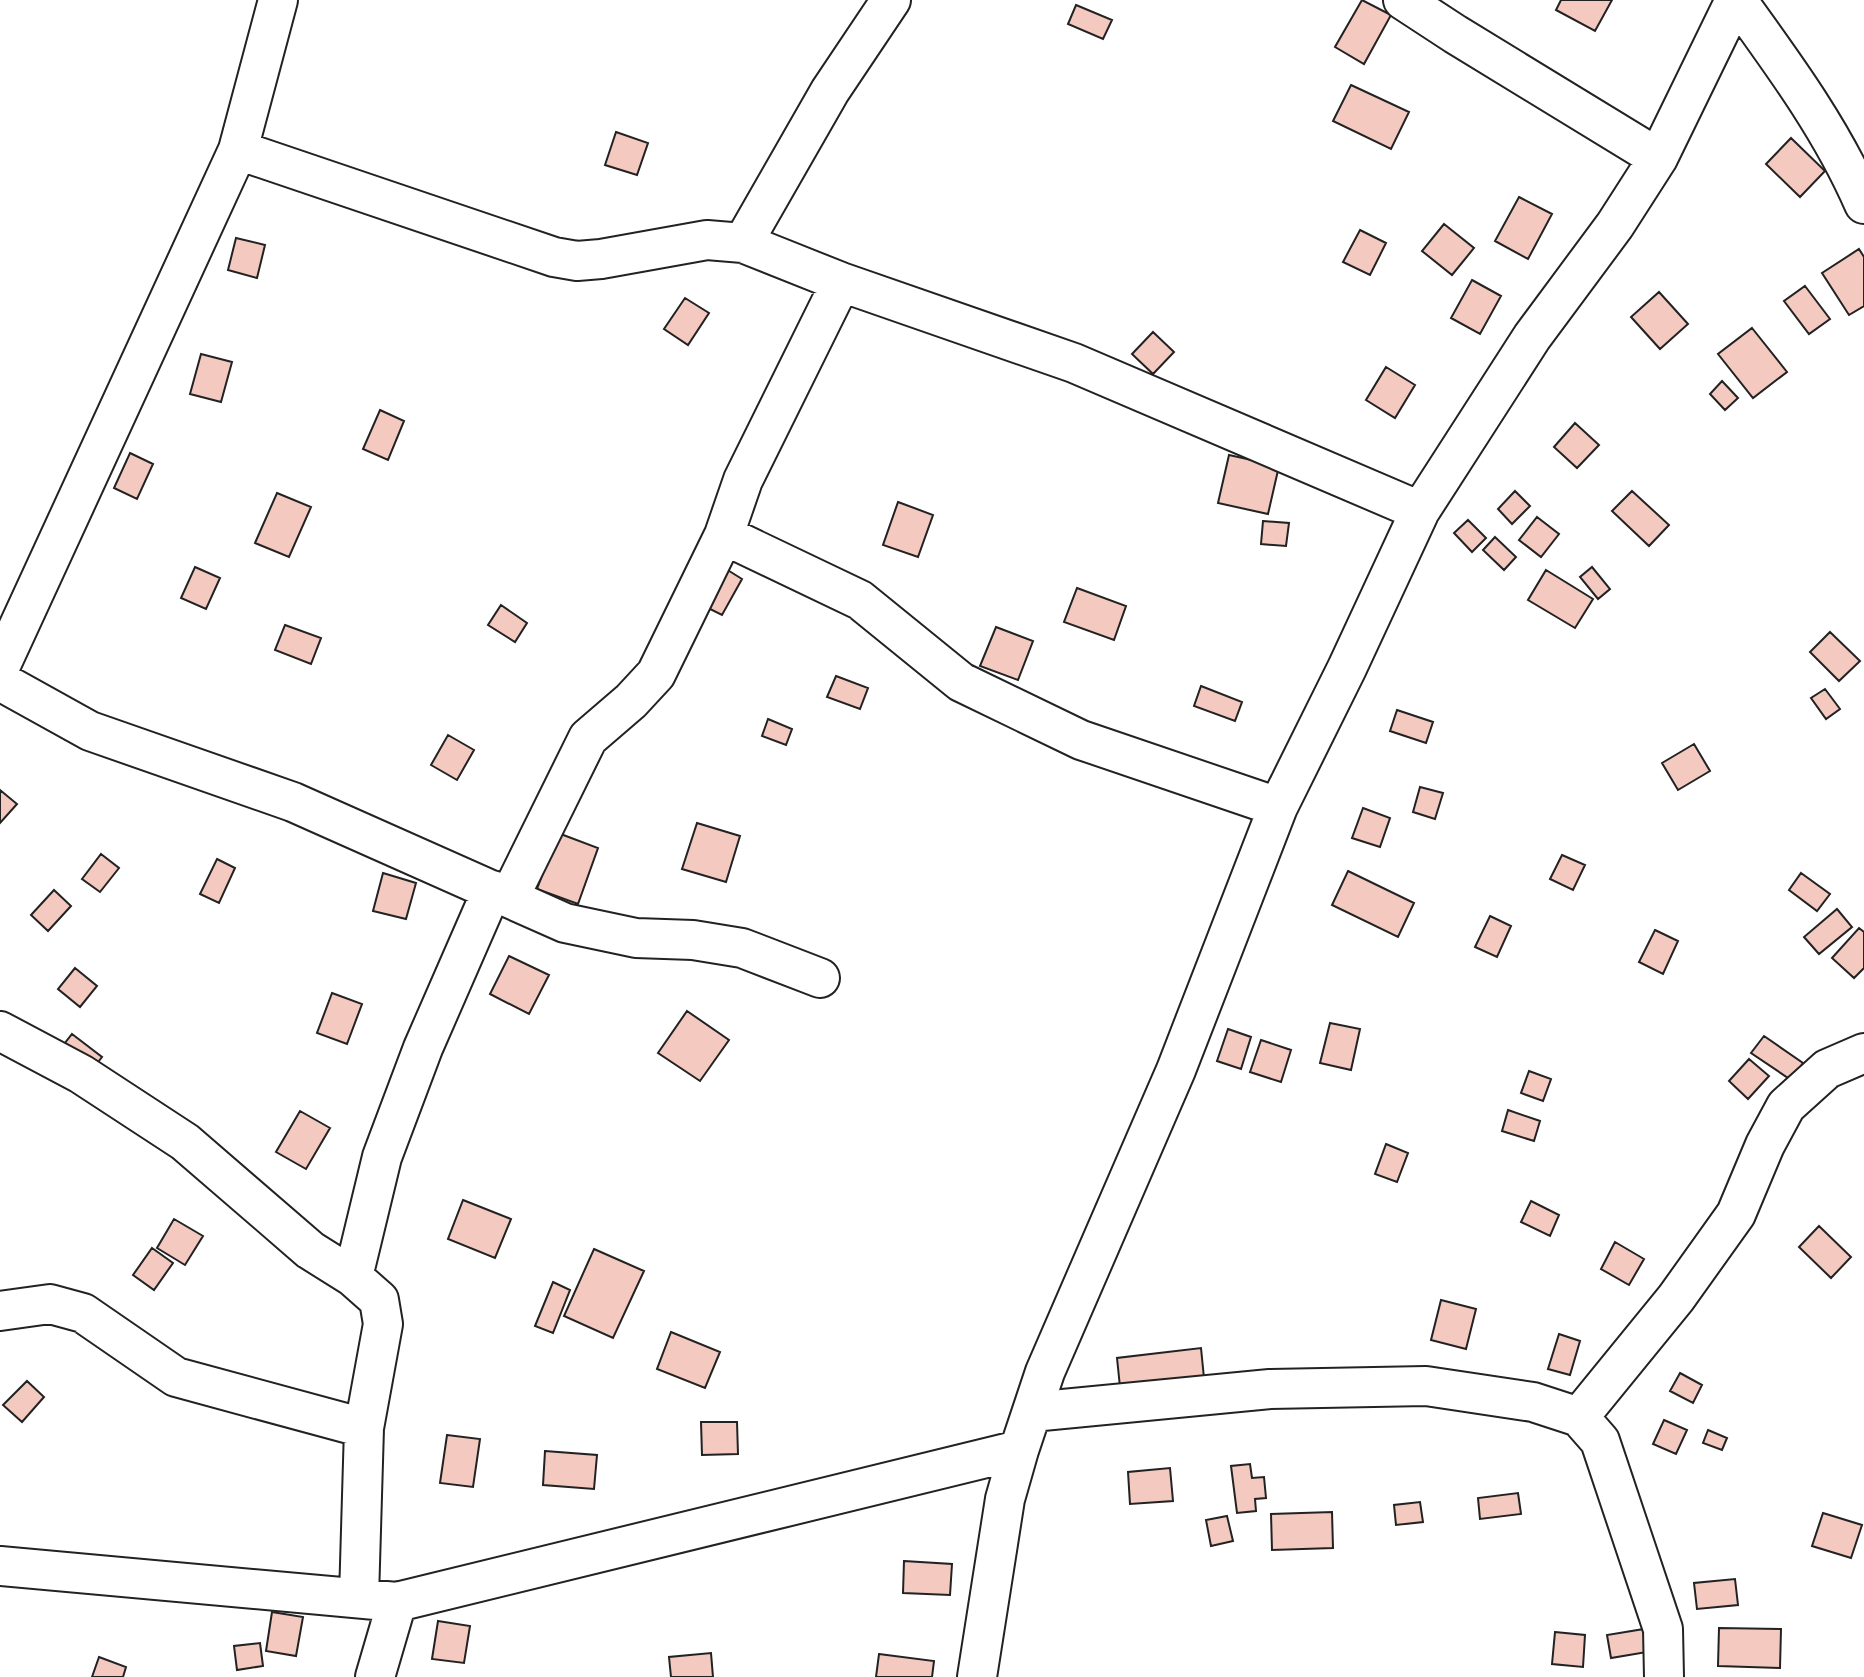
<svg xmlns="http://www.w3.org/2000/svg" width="1864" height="1677" font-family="Figtree,sans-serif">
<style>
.building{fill:#f3c9c0;stroke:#222;stroke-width:2}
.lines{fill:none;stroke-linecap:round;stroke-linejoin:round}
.minor-casing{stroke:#222;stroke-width:42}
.minor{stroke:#fff;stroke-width:38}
</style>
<rect width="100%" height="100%" fill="#fff"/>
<path class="building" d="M1362 0 1391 15 1364 64 1335 47Z
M1561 0H1612L1595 31 1556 10Z
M1076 5 1112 20 1103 39 1068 24Z
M1351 85 1409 112 1391 149 1333 121Z
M616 132 648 143 637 175 605 165Z
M1791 138 1825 171 1800 197 1766 164Z
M1519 197 1552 214 1528 259 1495 241Z
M1444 224 1474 248 1452 275 1422 251Z
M1360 230 1386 243 1370 275 1343 262Z
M236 238 265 245 257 278 228 270Z
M1859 249 1864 257V306L1849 315 1822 273Z
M1472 280 1501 296 1480 334 1451 318Z
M1805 286 1830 319 1809 334 1784 301Z
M1659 292 1688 324 1660 349 1631 317Z
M685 298 709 313 688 345 664 329Z
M1752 328 1787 372 1753 398 1718 354Z
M1153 332 1174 352 1153 374 1132 354Z
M201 354 232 362 221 402 190 394Z
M1386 367 1415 385 1395 418 1366 400Z
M1722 381 1738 398 1725 410 1710 394Z
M380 410 404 421 388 460 363 449Z
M1575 423 1599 445 1577 468 1554 447Z
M130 453 153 464 137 499 114 488Z
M1229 455 1279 466 1268 514 1218 503Z
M1515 491 1530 506 1512 524 1498 509Z
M1632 491 1669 525 1649 546 1612 511Z
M277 493 311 507 289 557 255 543Z
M898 502 933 515 918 557 883 545Z
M1537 517 1559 534 1541 557 1519 540Z
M1468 520 1486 538 1472 552 1454 533Z
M1263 521 1289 523 1286 546 1261 544Z
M1495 537 1516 557 1504 570 1483 550Z
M195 567 220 578 206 609 181 598Z
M1592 567 1610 589 1598 599 1580 577Z
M726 569 742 579 722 615 706 607Z
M1546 570 1593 599 1575 628 1528 600Z
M1077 588 1126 606 1114 640 1064 622Z
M501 605 527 623 515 642 488 625Z
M285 625 321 638 311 664 275 650Z
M996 627 1033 641 1018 680 980 666Z
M1830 632 1860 661 1839 681 1810 652Z
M836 676 868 688 860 709 827 697Z
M1201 686 1242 702 1235 721 1194 706Z
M1825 689 1840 709 1826 719 1811 698Z
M1397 710 1433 722 1426 743 1390 731Z
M768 719 792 729 786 745 762 736Z
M448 735 474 750 457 780 431 765Z
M1694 744 1710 771 1678 790 1662 763Z
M1420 787 1443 793 1435 819 1413 812Z
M0 790 17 804 0 823Z
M1363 808 1390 818 1380 847 1352 838Z
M697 823 740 836 726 882 682 869Z
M558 833 598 848 578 904 537 889Z
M101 854 119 868 100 892 82 879Z
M1562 855 1585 865 1573 890 1550 879Z
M217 859 235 868 219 903 200 894Z
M1348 871 1414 903 1398 937 1332 905Z
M383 873 416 883 406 919 373 911Z
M1801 873 1830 894 1817 911 1789 890Z
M54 890 71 906 48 931 31 915Z
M1837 909 1852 927 1819 954 1804 937Z
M1490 916 1511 926 1497 957 1475 947Z
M1859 928 1864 932V968L1854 978 1832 958Z
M1655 930 1678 941 1663 974 1639 962Z
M509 956 549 975 529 1014 490 994Z
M75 968 97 986 80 1007 58 989Z
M332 993 362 1004 347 1044 317 1033Z
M687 1011 729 1040 700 1081 658 1053Z
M1330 1023 1360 1029 1351 1070 1320 1063Z
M1228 1029 1251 1037 1241 1069 1217 1061Z
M72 1034 102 1057 91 1071 61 1048Z
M1764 1036 1803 1063 1791 1080 1751 1053Z
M1261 1040 1291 1050 1281 1082 1250 1072Z
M1749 1059 1769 1076 1748 1099 1729 1081Z
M1529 1071 1551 1079 1543 1101 1521 1093Z
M1508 1110 1540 1121 1534 1141 1502 1131Z
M300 1111 330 1128 306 1169 276 1152Z
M1386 1144 1408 1153 1397 1182 1375 1174Z
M463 1200 511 1219 495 1258 448 1239Z
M1531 1201 1559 1215 1550 1236 1521 1222Z
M174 1219 203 1236 185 1265 157 1248Z
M1819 1226 1851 1257 1831 1278 1799 1247Z
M1615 1242 1644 1259 1629 1285 1601 1269Z
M152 1248 173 1263 154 1290 133 1275Z
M594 1249 644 1271 613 1338 564 1316Z
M553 1282 570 1290 553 1333 535 1326Z
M1441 1300 1476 1309 1466 1349 1431 1340Z
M671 1332 720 1352 705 1388 657 1369Z
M1559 1334 1580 1341 1570 1375 1548 1369Z
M1201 1348 1204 1378 1120 1387 1117 1358Z
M1680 1373 1702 1385 1693 1403 1670 1391Z
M27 1381 44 1397 22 1422 3 1405Z
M1664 1420 1687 1430 1676 1454 1653 1444Z
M701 1422H737L738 1454 702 1455Z
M1708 1430 1727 1438 1722 1450 1703 1443Z
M447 1435 480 1439 473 1487 440 1483Z
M545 1451 597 1455 594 1489 543 1485Z
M1250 1464 1252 1478 1264 1477 1266 1498 1255 1499 1256 1511 1237 1513 1231 1466Z
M1170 1468 1173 1501 1130 1504 1128 1472Z
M1518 1493 1521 1514 1480 1519 1478 1498Z
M1420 1502 1423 1522 1396 1525 1394 1505Z
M1332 1512 1333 1548 1272 1550 1271 1514Z
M1823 1513 1862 1525 1851 1558 1812 1546Z
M1227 1516 1233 1541 1211 1546 1206 1520Z
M904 1561 952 1564 950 1595 903 1593Z
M1735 1579 1738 1605 1697 1609 1694 1583Z
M272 1612 303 1617 296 1656 266 1651Z
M438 1621 470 1626 464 1663 432 1659Z
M1650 1628 1653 1651 1611 1658 1607 1635Z
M1719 1628 1781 1629 1780 1668 1718 1666Z
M1555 1632 1585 1635 1583 1667 1552 1664Z
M260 1643 263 1666 237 1670 234 1646Z
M711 1653 713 1677H671L669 1657Z
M879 1654 934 1661 932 1677H876Z
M99 1657 126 1667 123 1677H92Z"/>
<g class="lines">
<defs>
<path id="minor" d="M1403 0 1455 34 1658 158
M1737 0C1784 65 1832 130 1864 204
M238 150 554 257 577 261 601 259 707 240 743 243 841 282 1074 363 1420 511
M743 243 830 91 891 0
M724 535 860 600 961 682 1081 740 1278 807
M0 667 238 150 278 0
M0 681 90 731 293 802 565 923 636 938 693 940 742 948 820 978
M509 898 588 738 631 701 656 674 724 535 743 480 841 282
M0 1031 81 1074 185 1142 310 1250 353 1277 379 1300 383 1324 364 1428 359 1598
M353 1277 382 1157 423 1048 492 890
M0 1311 50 1304 83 1313 176 1377 364 1428
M1032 1412 1270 1389 1426 1386 1533 1402 1579 1417 1600 1441 1663 1629 1664 1677
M1579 1417 1676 1298 1736 1214 1765 1145 1786 1106 1827 1069 1864 1053
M0 1566 397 1602 1019 1450
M375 1677 397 1602
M977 1677 1005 1499 1019 1450 1045 1372 1176 1070 1278 807 1347 668 1420 511 1532 337 1615 225 1658 158 1735 0"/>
</defs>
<use href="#minor" class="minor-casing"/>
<use href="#minor" class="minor"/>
</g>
</svg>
